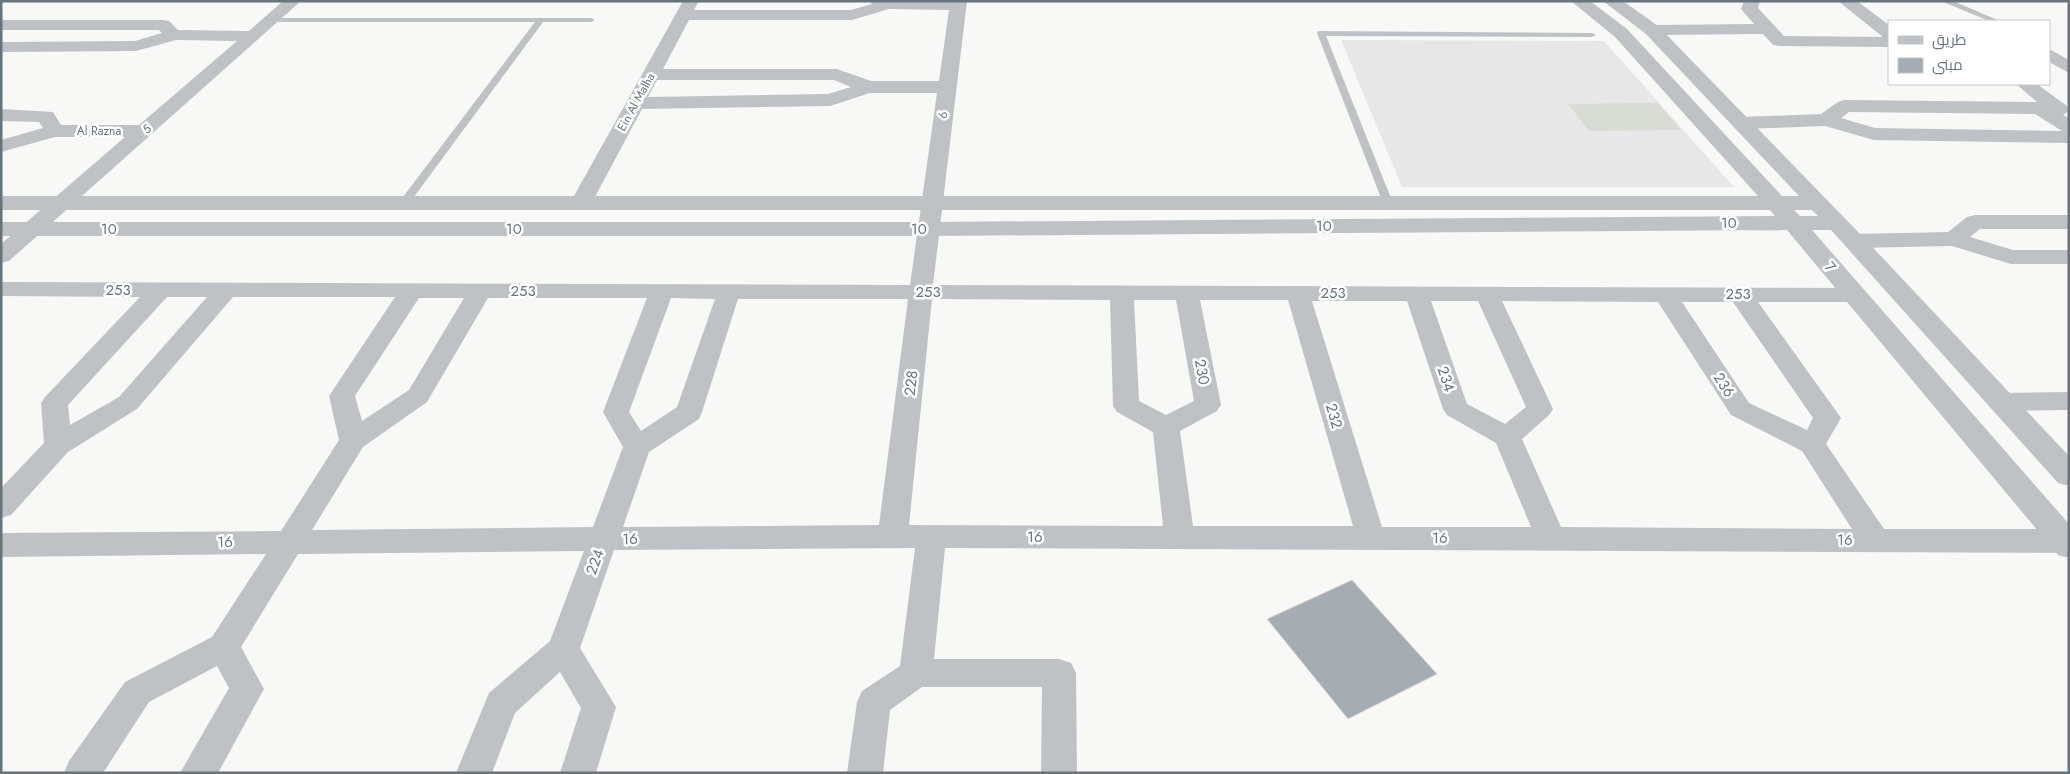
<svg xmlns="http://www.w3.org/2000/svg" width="2070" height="774" font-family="Jost,Cairo,sans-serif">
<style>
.built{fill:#e6e7e6}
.green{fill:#d8dcd5}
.building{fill:#a6adb2;stroke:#dadad8}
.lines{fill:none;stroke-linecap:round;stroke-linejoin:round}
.service{fill:#bec2c5;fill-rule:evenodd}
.minor{fill:#bec2c5;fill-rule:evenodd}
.tertiary{fill:#bec2c5;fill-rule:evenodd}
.labels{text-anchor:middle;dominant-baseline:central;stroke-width:5;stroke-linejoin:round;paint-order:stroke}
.far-street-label{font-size:12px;fill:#66747d;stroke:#fff}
.street-label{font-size:15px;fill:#66747d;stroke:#fff}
</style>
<rect width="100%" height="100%" fill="#f8f8f6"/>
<path class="built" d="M1341 40 1604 41 1734 187H1402Z"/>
<path class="green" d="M1658 103 1681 130 1589 131 1568 104Z"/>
<path class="building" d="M1352 580 1437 674 1348 719 1267 619Z"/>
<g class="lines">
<path class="service" d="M1941 1H1953L2000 21H1989Z
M268 18H591L595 20 591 22H543L408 205H400V201L535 22H268Z
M1318 31 1592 33 1596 35 1592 37 1326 36 1393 203 1388 206 1383 203 1317 33Z"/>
<path class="minor" d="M283 1H301L9 261 1 263V244L125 137H55L1 152V140L43 128 39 122 1 121V109L53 112 61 125H139L237 41 176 40 136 51 1 52V42L135 41 162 33 159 30H1V20H163L169 21 178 30 249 31Z
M683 1H699L694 10H851L872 4 870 1H967L933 285 1854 288 1862 290 1866 295 1862 300 1854 302H1758L1841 418 1826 444 1884 529H2069V553L945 548 934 659H1059L1071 663 1076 673 1077 773H1041L1042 687H922L890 710 883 773H847L857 702 862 691 900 666 915 548 614 550 580 648 616 707 596 773H560L581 708 560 672 515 713 492 773H456L489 693 550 641 584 551 298 554 241 647 264 689 218 773H180L229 688 217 666 149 702 103 773H64L69 761 125 682 212 637 266 554 1 557V533L281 531 339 440 329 396 395 297H233L137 409 68 452 11 515 1 518V488L44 443 41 403 45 397 140 297 1 296V282L910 285 937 93H870L830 106 642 109 589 208 581 209 573 208 570 203ZM889 9 949 10 939 81H871L837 69H663L689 20H852ZM657 80H834L851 87 828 94 648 97ZM167 297H207L119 397 70 425 68 405ZM419 298H464L409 390 362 421 355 396ZM488 298H647L603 412 623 447 593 527 312 530 363 447 427 402ZM671 298 715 299 677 407 641 431 629 412ZM738 299H908L879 525 623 527 649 452 699 419 702 412ZM932 299 1110 300 1113 406 1117 412 1153 432 1163 526 909 525ZM1134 300H1176L1194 401 1166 415 1139 401ZM1200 300H1288L1353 526H1193L1180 431 1217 411 1221 405ZM1312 301H1407L1443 409 1447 415 1496 443 1531 527H1382ZM1431 301H1478L1526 407 1505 424 1467 404ZM1502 301 1658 302 1731 415 1802 451 1852 529 1561 527 1522 439 1549 415 1553 409ZM1682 302H1733L1813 418 1807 430 1749 403Z
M1744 1H1760L1758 8 1784 36 1883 37 1838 1H1857L1889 25V47L1779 46 1773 45 1763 34 1652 35 1646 34 1643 30 1646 26 1652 25 1754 24 1741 9Z
M2049 49 2069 60V73L2049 62Z
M2016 84H2037L2067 106 2069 111 2063 115 2069 118V143L1874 140 1825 126 1742 129 1735 127 1732 123 1735 119 1742 117 1821 114 1838 102 1845 100 2037 102ZM1849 112 2035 114 2062 131 1875 128 1841 118Z
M1975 215H2069V229H1980L1970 237 2013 250H2069V264H2011L1952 246 1854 248 1846 246 1843 241 1846 236 1854 234 1948 232 1967 217Z
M2069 392V410L2001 411 1992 408 1988 402 1992 396 2001 393Z"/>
<path class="tertiary" d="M1571 1H1590L1627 29 1782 196H1799L1646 34 1603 1H1623L1658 26 1862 236 2069 456V486L2058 483 1831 230H1812L2069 524V558L2058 555 1787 230 928 236H1V222H928L1775 216 1770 210H1V196H1758L1615 37ZM1794 210H1812L1818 216H1800Z"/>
</g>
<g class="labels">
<g class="far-street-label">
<text transform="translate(636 102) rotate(-61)">Ein Al Malha</text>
<text transform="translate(943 115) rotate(-82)">6</text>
<text transform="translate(147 129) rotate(-41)">5</text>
<text x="99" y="131">Al Razna</text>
</g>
<g class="street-label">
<text x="1729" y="223">10</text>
<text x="1324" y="226">10</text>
<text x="109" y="229">10</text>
<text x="514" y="229">10</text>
<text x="919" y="229">10</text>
<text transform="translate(1830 267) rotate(49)">7</text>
<text x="118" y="290">253</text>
<text x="523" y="291">253</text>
<text x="928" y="292">253</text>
<text x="1333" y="293">253</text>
<text x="1738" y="294">253</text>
<text transform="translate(1202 372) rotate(79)">230</text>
<text transform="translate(1446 379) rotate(71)">234</text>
<text transform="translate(911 383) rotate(-83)">228</text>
<text transform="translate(1724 385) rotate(57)">236</text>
<text transform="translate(1334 416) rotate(74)">232</text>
<text x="1035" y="537">16</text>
<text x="1440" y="538">16</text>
<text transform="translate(630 539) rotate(-1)">16</text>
<text x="1845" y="540">16</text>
<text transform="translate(225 542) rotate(-1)">16</text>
<text transform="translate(595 562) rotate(-70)">224</text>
</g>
</g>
<rect width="2070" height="774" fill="none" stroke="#66747d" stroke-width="5"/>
<rect x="1888" y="20" width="162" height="65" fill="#ffffff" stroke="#c2c7cb"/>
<rect x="1898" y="36" width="25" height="8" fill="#bec2c5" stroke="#c2c7cb"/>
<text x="1932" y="45" font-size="15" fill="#66747d">طريق</text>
<rect x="1898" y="58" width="25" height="15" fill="#a6adb2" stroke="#c2c7cb"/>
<text x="1932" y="70" font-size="15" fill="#66747d">مبنى</text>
</svg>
